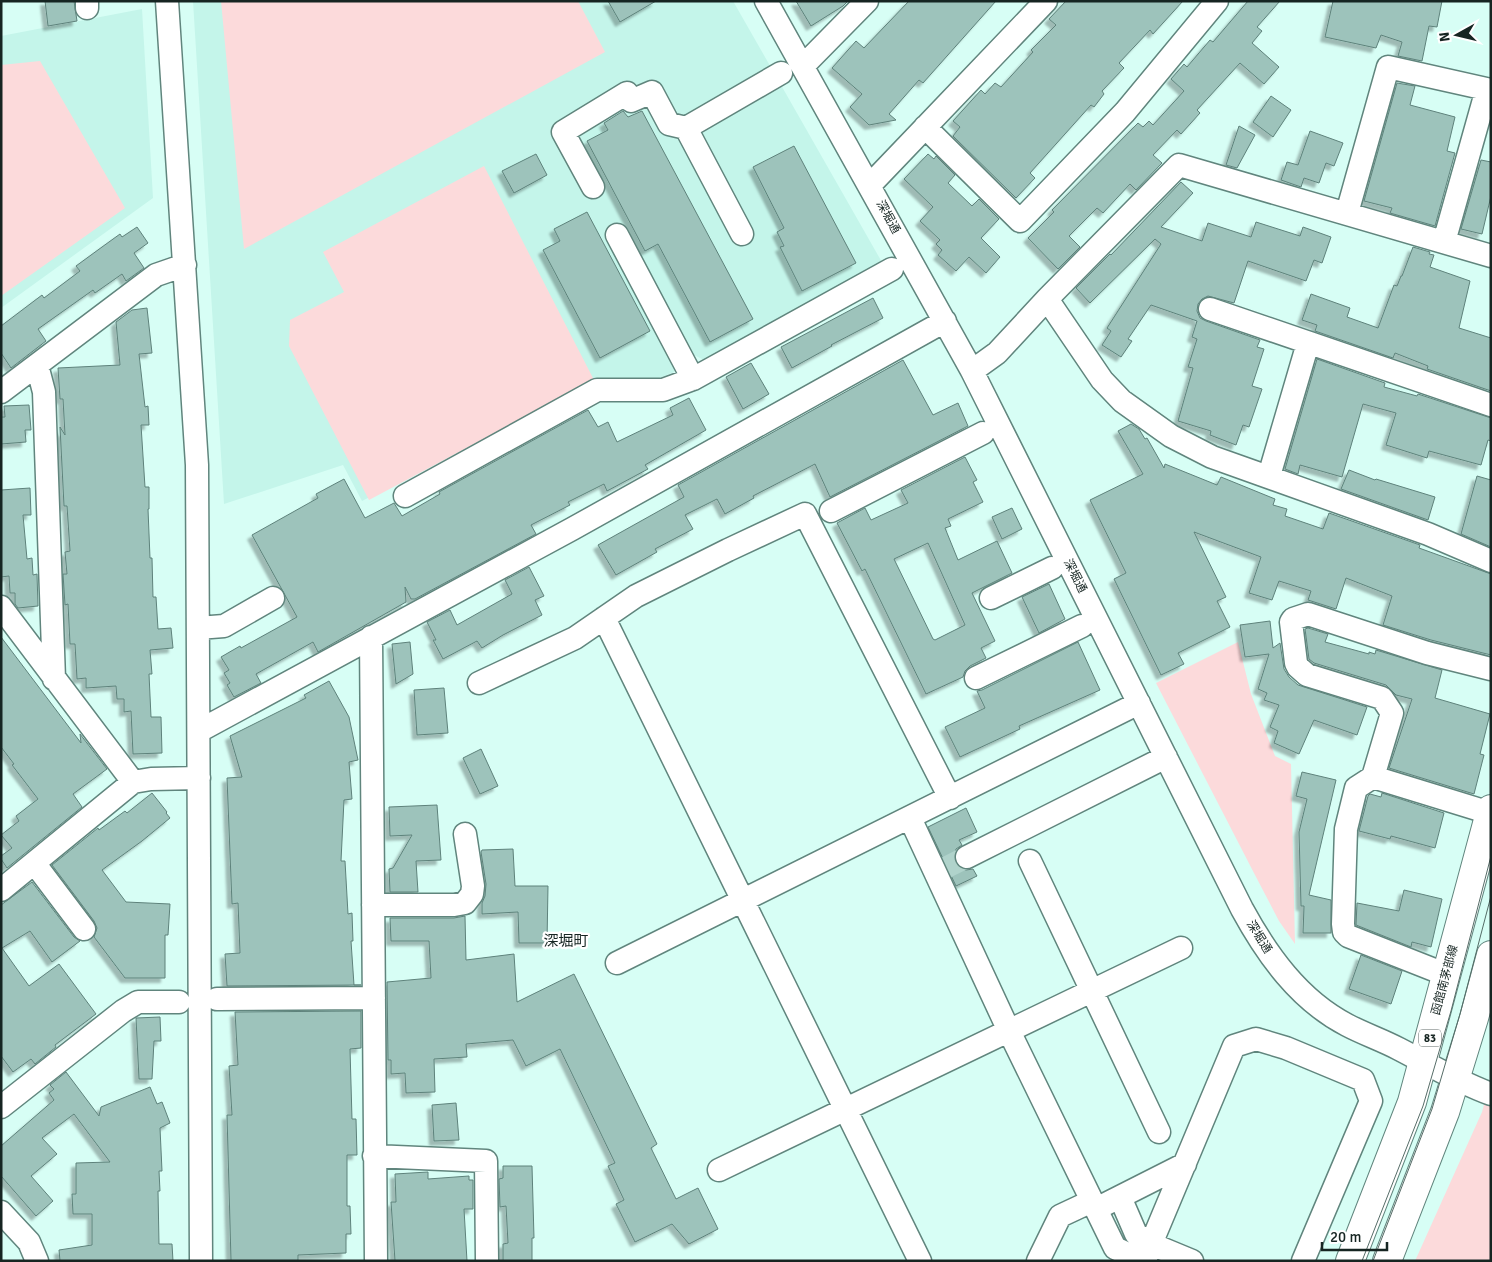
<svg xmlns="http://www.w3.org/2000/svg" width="1492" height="1262" font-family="Signika,'Noto Sans JP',sans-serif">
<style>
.built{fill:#c4f5ea}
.green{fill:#fcdadb}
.building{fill:#9dc3bb;stroke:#5e827b;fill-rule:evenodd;filter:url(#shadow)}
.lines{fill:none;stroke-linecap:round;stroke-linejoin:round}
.minor-tunnel{stroke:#b0d3cb;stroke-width:22;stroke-dasharray:22 11;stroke-linecap:butt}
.minor-casing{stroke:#60857d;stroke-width:25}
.major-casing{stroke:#60857d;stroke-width:30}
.minor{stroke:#fff;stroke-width:22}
.major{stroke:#fff;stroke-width:28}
.tram{stroke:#556c67;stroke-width:1}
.labels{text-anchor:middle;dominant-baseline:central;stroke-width:4.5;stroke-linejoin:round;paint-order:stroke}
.shield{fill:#fff;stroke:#5c6664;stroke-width:1}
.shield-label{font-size:11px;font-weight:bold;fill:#162522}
.street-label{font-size:12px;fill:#162522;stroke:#fff}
.quarter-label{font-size:15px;fill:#162522;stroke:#fff}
</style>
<defs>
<filter id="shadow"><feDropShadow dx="-4.5" dy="4.5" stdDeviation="1" flood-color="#0004"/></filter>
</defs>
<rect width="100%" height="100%" fill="#d7fef5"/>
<path class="built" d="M193 1H733L883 264 708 362 694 355 678 365 674 372 659 378 595 382 362 501 343 465 224 504Z
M142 9 153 198 1 308V36Z"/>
<path class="green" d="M221 1H578L605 52 244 249Z
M40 61 125 208 1 296V65Z
M484 166 594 380 369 500 289 346 290 320 344 292 323 252Z
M1238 642 1251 694 1275 756 1291 764 1295 944 1279 921 1255 875 1156 683Z
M1491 1080V1261H1415L1482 1112Z"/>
<path class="building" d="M45 1H74L77 21 48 26Z
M608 1H656L620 22Z
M796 1H848L843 6 811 26Z
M909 1H996L923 83 919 80 889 114 896 120 869 125 850 107 862 94 832 68 856 41 864 48Z
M1066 1H1183L1153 34 1150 30 1119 63 1124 68 1102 91 1104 94 1094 107 1091 105 1030 173 1035 178 1016 198 953 136 960 127 953 121 981 90 985 94 995 83 1001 87 1033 52 1031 50 1056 25 1049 19Z
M1248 1H1280L1257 27 1262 31 1252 43 1279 67 1264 84 1240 63 1197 110 1200 113 1181 134 1177 130 1153 155 1162 163 1136 190 1130 184 1103 213 1097 208 1069 236 1080 247 1058 269 1028 238 1054 212 1052 210 1138 123 1143 127 1149 121 1153 125 1184 91 1171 79 1184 64 1187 67 1210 40 1213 42Z
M1333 1H1442L1437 27 1429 26 1422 61 1398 56 1402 42 1381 35 1376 48 1325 37Z
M1397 83 1415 86 1410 105 1455 117 1447 151 1455 153 1435 226 1390 213 1392 208 1364 201Z
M1271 96 1291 110 1273 137 1253 122Z
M623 111 628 117 642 111 753 319 710 342 658 244 645 251 587 141 608 130 604 123Z
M1239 126 1255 135 1237 168 1226 165Z
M1310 131 1343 143 1334 166 1326 163 1319 183 1304 178 1301 187 1281 180 1287 162 1298 165Z
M794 146 856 263 802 291 780 247 784 246 777 232 784 228 753 167Z
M536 154 547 175 514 193 502 171Z
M928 154 934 159 936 156 955 175 948 183 972 206 979 199 999 219 981 238 1000 257 986 273 969 257 956 271 938 255 942 250 936 244 940 240 920 221 933 207 904 179Z
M1481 160 1491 162V196L1482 234 1461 229Z
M1181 182 1193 193 1161 227 1202 241 1208 223 1251 237 1256 222 1300 236 1303 227 1331 237 1322 263 1314 260 1306 281 1248 261 1234 303 1208 296 1202 299 1198 304 1197 311 1200 318 1206 321 1260 340 1257 347 1264 349 1252 386 1262 389 1249 427 1243 425 1236 445 1210 435 1211 431 1178 421 1193 368 1188 367 1197 339 1192 337 1197 321 1151 305 1128 339 1132 341 1121 357 1102 345 1111 331 1107 328 1161 244 1155 239 1090 303 1076 288 1110 254 1111 255Z
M587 212 650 331 600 358 543 250 560 241 554 229Z
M137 227 148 243 134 253 144 268 126 281 122 274 95 293 93 290 38 329 46 341 11 368 1 353V326L42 295 44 298 80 271 76 266 102 247 120 234 122 237Z
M1413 247 1430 252 1429 254 1434 255 1430 267 1470 281 1459 328 1491 338V391L1427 369 1428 366 1395 353 1393 358 1315 331 1317 325 1302 320 1311 294 1350 308 1347 317 1378 328 1394 285 1397 286 1401 276H1402Z
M873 298 883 318 831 345 832 346 792 368 781 347Z
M147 308 152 353 139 354 145 407 148 406 149 425H141L145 487H149V509H148L150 558H152L153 597H156L158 629 171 628 173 648 150 650 152 674H149L151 717H161L162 753 133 754 131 711 124 712V699H117L116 686 86 688V678L77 679 75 644H70L68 604 65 605 63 574H67L65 552 70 551 67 506H64L60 427 65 435 63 399H60L58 368 120 365 116 322 132 310Z
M1317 359 1385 383 1384 387 1417 396 1418 394 1491 418V441L1488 440 1481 465 1429 451 1427 458 1386 445 1396 413 1363 404 1342 477 1300 465 1298 474 1285 469Z
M903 360 933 415 958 403 968 426 830 497 815 464 753 496 754 498 725 514 717 499 685 515 693 529 655 549 657 552 616 575 598 545 684 497 678 485Z
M751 363 769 394 743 409 726 377Z
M689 398 706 430 645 465 648 469 607 491 604 484 568 502 570 505 531 525 536 534 415 599H411L405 587 406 602 318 652 313 642 256 674 261 683 234 697 227 685 230 683 224 673 229 670 221 657 240 646 241 648 297 617 252 535 318 498 316 494 344 479 365 518 394 503 402 516 440 494 439 492 588 410 598 427 608 422 617 442 673 415 670 408Z
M29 405 31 430H25L26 442 1 444V417H5L4 406Z
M1131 424 1139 429 1145 439 1147 438 1164 468 1165 464 1217 485 1221 477 1275 499 1273 505 1287 509 1285 516 1323 529 1329 513 1420 545 1419 548 1491 574V655L1431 640 1383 625 1392 596 1346 578 1336 609 1308 600 1311 591 1279 581 1272 600 1249 593 1261 557 1194 532 1226 597 1217 601 1230 627 1178 653 1184 664 1161 675 1114 579 1126 573 1090 500 1143 474 1118 431Z
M965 457 977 480 973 482 983 502 948 519 951 526 945 528 958 560 997 541 1012 573 972 593 995 641 981 648 986 658 970 666 965 671 963 677 926 694 865 569 862 571 837 523 865 508 871 520 908 503 901 490ZM928 543 965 625 935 640 933 639 894 559Z
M1349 470 1375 480 1376 479 1435 497 1428 520 1341 489Z
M1477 476 1491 480V547L1461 534Z
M30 488 31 515H23L27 559 32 558 33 575 37 574 38 606 18 608 15 604V593H10L9 576 1 577V490Z
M1012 508 1022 529 1002 539 992 517Z
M529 567 544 596 535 600 542 615 503 635 482 648 477 641 443 659 433 640H436L427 622 450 610 457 625 512 594 505 580Z
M1049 584 1065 619 1039 633 1022 597Z
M1270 621 1273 648 1280 643 1284 669 1289 677 1298 685 1367 707 1357 735 1314 720 1299 754 1274 743 1278 731 1270 727 1279 705 1264 700 1267 693 1258 689 1269 654 1245 657 1240 625Z
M1308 628 1328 634 1325 642 1369 654V652L1375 654 1376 650 1442 670 1435 698 1490 714 1480 754 1484 755 1474 794 1389 768 1412 699 1396 695 1386 685 1314 663 1309 659 1305 629Z
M1 637 81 743 80 734 107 769 73 794 82 807 7 868 1 859V856L12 848 1 835 19 821 16 816 38 799 12 765 14 764 1 747Z
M410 642 413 674 396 684 392 644Z
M1078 642 1100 690 1019 726 1020 729 960 757 945 727 985 708 977 691 982 690Z
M329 681 349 717 358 760 349 762 352 799 344 800 341 861H345L348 914 352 913 353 941H351L354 985H361L227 986 225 954 240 953 238 903 232 904 227 778 242 777 230 736 306 698 304 695Z
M444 688 448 733 417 735 414 690Z
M481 749 498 786 480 794 463 758Z
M1302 772 1336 780 1309 895 1331 900V933H1303L1304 906H1301L1299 832 1307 799 1296 796Z
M152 793 167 812 166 813 170 818 142 841 102 870 126 902 170 904 168 935H165V978H125L94 937 97 928 94 921 52 865 98 828 99 830 125 811 127 813Z
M1382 793 1444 813 1435 848 1391 836 1390 839 1359 831 1368 796 1370 794 1381 797Z
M437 805 441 860 416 861 418 892H390L389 869 393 868 412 835 390 836 389 807Z
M966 808 977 832 959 840 962 845 956 849 954 857 956 863 959 868 966 870 973 869 977 876 956 886 928 827Z
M513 849 515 886H548L547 943H519L518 912 482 914V903L485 896 486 884 481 852 482 850Z
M32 882 74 937 80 941 52 962 30 931 2 948 29 986 59 964 96 1014 55 1045 56 1047 35 1064 31 1059 13 1072 1 1056V905Z
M1404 890 1442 899 1431 947 1412 942 1411 947 1356 925 1357 903 1399 911Z
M465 916 466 960 514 954 517 1002 574 974 657 1144 651 1148 676 1199 698 1188 718 1229 689 1244 672 1224 635 1242 616 1204 624 1200 608 1166 615 1163 560 1049 526 1066 513 1040 466 1044 467 1057 434 1059 435 1092 406 1093 405 1073 391 1074V1060H388L387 982 431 978 429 941H391L390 918H454Z
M1361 955 1402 971 1391 1004 1349 989Z
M361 1011V1048L350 1049 352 1119H356L357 1155H347V1206H350L351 1234H346V1253L298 1255V1261H231L227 1115H232L229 1066 238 1065 235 1012Z
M160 1017 161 1041H154L152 1079H139L136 1018Z
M66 1072 99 1116 101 1107 150 1087 157 1104 162 1102 170 1123 160 1128 162 1171H159L160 1191H158L159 1244H172L173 1261H60L59 1250 92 1245V1214H73L72 1194H76V1163L110 1162 74 1114 42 1138 57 1154 31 1176 53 1201 36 1216 1 1176V1146L54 1100 49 1093 54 1089 50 1085Z
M456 1103 459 1140 434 1141 432 1105Z
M503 1166H532L534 1238H532V1261H503V1244L508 1243 506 1206 500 1207 499 1179 503 1178Z
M428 1172V1179L469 1176V1180H473V1209H464L467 1261H395L391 1202H396L395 1174Z"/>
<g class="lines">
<path class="minor-tunnel" d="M945 868 967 857"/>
<defs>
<path id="minor" d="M167 1 197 465 201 1261
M766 1 972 371 1242 909C1267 955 1299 1000 1347 1025 1364 1034 1382 1040 1399 1049 1430 1065 1458 1082 1491 1094
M87 8V1
M803 66 867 1
M925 127 1020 221 1125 112 1217 1
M870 185 1046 1
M593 187 563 132 627 93 631 101 652 92 669 124 686 128
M1347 213 1388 67 1491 90
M742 234 686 128 781 73
M617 235 693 379
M1444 242 1487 89
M1047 299 1179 165 1491 256
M1210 309 1491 405
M37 365 44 392 54 679
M972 371 997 353 1047 299 1102 380 1122 401 1171 436 1212 457 1428 534 1491 561
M1 392 156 275 185 265
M1269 476 1308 343
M405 496 597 390H663L693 379 892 269
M831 511 983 433
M991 598 1052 568
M1 607 133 782 1 890
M604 618 920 1261
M198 628 224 626 273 598
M371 637 376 1261
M976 678 1082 626
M479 683 575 638 636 596 728 550 805 514 950 798
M199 731 572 529 945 321
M1373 777 1356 788 1346 829 1343 924 1344 932 1348 936 1447 975
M133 782 151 779 199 778
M1490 813 1373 777 1392 713 1382 698 1307 675 1298 667 1296 663 1291 622 1293 619 1308 614 1427 653 1491 669
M910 818 1009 1031 1115 1248 1142 1261
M967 857 1166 757
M1030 861 1159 1132
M35 864 84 929
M373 905H454L465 903 472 894 473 886 465 834
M617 963 1139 703
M217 999 374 998
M1 1107 123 1011 138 1002H179
M374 1156 486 1161 487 1261
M719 1170 1181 948
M1120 1197 1136 1234 1151 1244 1146 1258
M1096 1209 1185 1164
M1 1212 29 1242 37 1261
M1038 1261 1060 1216 1092 1201
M1192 1261 1151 1244 1234 1046 1256 1039 1286 1048 1363 1080 1371 1101 1303 1261"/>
<path id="major" d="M1350 1261 1412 1102 1491 809
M1387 1261 1445 1112 1474 1018 1491 955"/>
</defs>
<use href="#minor" class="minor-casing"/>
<use href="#major" class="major-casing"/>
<use href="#minor" class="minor"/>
<use href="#major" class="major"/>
<path class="tram" d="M1362 1261 1423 1106 1451 1011 1491 856
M1373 1261 1432 1109 1460 1014 1491 896"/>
</g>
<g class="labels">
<rect class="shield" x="1419" y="1029.5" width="22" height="17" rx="4"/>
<g class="shield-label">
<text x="1430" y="1038">83</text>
</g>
<g class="street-label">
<text transform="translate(888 217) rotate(61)">深堀通</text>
<text transform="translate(1075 576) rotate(63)">深堀通</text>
<text transform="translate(1259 937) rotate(58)">深堀通</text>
<text transform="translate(1445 980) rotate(-75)">函館南茅部線</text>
</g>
<g class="quarter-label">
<text x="566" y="941">深堀町</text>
</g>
</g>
<rect width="1492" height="1262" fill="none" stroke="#162522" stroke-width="5"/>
<g transform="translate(1457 35) rotate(262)" stroke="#ffffff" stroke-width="4" paint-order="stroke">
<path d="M0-4L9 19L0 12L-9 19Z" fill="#162522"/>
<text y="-8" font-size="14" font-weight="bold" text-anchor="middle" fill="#162522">N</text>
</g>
<path d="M1322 1242v8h65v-8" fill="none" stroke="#162522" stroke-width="2.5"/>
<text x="1330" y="1242" font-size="15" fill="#162522" stroke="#ffffff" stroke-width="4" paint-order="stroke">20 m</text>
</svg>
